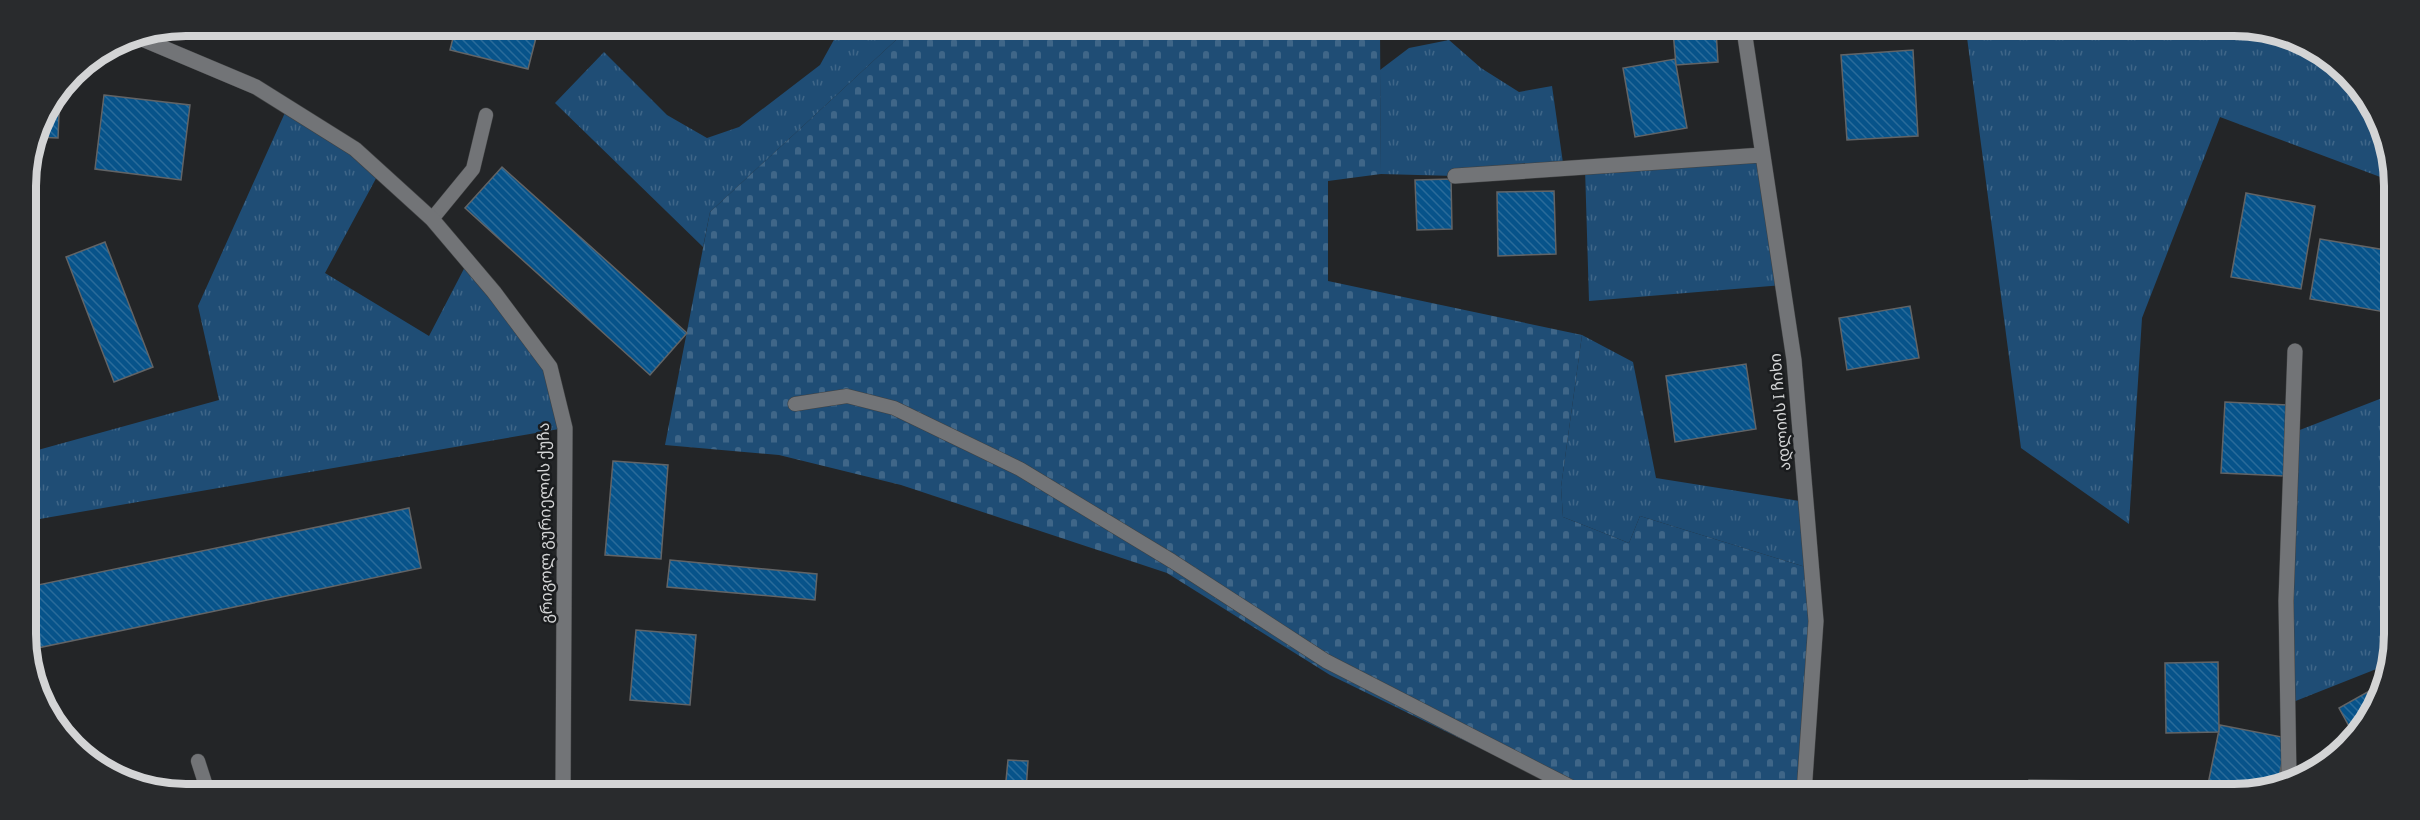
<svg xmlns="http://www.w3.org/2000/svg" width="2420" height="820" font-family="Bitter,'Noto Sans Georgian',serif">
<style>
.grass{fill:url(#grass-tufts)}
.cemetery{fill:url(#cemetery-stones)}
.building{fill:url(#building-back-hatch);stroke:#626466;stroke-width:1.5}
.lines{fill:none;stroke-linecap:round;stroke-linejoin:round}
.service-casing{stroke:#404243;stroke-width:15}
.minor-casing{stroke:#404243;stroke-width:16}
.service{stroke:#727477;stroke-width:14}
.minor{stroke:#727477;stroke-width:15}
.labels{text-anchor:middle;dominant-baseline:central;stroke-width:5;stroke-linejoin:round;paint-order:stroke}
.street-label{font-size:16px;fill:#d3d4d5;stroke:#1a1c1e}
.rim{fill:none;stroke:#d3d4d5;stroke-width:8}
</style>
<defs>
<pattern id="grass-tufts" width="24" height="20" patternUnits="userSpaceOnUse" patternTransform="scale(1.5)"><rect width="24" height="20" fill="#1f4d75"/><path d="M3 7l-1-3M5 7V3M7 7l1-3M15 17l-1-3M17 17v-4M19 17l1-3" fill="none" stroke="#3f6688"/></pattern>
<pattern id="cemetery-stones" width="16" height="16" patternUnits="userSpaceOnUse" patternTransform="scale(1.5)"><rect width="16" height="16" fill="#1f4d75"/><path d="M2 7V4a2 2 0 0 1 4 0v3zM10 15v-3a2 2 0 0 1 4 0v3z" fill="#3f6688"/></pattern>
<pattern id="building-back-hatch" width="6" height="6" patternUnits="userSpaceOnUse" patternTransform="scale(1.5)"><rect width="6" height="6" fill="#07538a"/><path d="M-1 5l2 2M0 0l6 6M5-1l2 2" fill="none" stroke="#2a6b9a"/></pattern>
</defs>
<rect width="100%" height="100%" fill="#232527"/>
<path class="grass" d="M841 27H910L710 212 703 247 555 103 604 52 667 115 707 138 739 127 820 65Z
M1966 30 2276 31 2355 80 2391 155V181L2220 117 2142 318 2129 524 2021 448Z
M1449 40 1481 68 1519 92 1552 86 1564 170 1455 176 1381 174 1380 70 1409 48Z
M288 106 380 171 325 273 429 336 468 261 550 367 565 428 28 521 27 453 219 400 198 306Z
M1762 155 1782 285 1589 301 1585 168Z
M1582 335 1633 362 1656 478 1806 502 1812 569 1640 516 1629 543 1563 517 1561 487Z
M2390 395 2389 664 2288 704 2292 433Z"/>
<path class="cemetery" d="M910 27 1380 29 1381 174 1328 181V281L1582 335 1561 487 1563 517 1629 543 1640 516 1812 569 1804 793H1572L1330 675 1167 573 901 485 779 455 665 445 710 212Z"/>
<path class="building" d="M456 26H539L528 69 450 50Z
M1716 30 1718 62 1676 65 1673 31Z
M1913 50 1918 136 1847 140 1841 55Z
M1675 59 1687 128 1635 137 1623 68Z
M60 91 58 138 35 137 38 124Z
M104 95 190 105 181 180 95 169Z
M502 167 687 333 650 375 465 208Z
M1451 179 1452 229 1417 230 1415 180Z
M1554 191 1556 254 1498 256 1497 192Z
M2246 193 2315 206 2301 289 2231 277Z
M2320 239 2391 251V276L2385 312 2310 299Z
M105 242 153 367 114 382 66 257Z
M1910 306 1919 358 1847 370 1839 318Z
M1746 364 1756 429 1675 442 1666 376Z
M2225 402 2288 405 2284 476 2221 473Z
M613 461 668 465 661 559 605 555Z
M409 508 421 568 28 650V587Z
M670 560 817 574 815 600 667 587Z
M636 630 696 635 690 705 630 700Z
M2218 662 2219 732 2166 733 2165 663Z
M2387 681 2368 723 2355 737 2339 708Z
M2220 725 2287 738 2278 782 2245 794H2206Z
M1008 760 1028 761 1026 791H1005Z
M2029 780 2097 781V794H2029Z"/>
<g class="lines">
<defs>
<path id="service" d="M432 219 473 169 486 115
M795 404 847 396 894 408 1020 469 1172 561 1326 661 1583 793
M198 761 207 789"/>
<path id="minor" d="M1744 30 1794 360 1816 621 1804 793
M135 36 256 87 355 149 432 219 494 292 550 367 565 428 563 790
M1455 176 1762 155
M2289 777 2286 601 2295 351"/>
</defs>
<use href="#service" class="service-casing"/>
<use href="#minor" class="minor-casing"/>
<use href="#service" class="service"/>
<use href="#minor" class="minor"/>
</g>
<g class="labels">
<g class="street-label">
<text transform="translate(1780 412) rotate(-95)">ადლიის I ჩიხი</text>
<text transform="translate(545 523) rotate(-91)">გრიგოლ გურიელის ქუჩა</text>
</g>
</g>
<path d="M0 0H2420V820H0ZM186 36H2234A150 150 0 0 1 2384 186V634A150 150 0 0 1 2234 784H186A150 150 0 0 1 36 634V186A150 150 0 0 1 186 36Z" fill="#292b2d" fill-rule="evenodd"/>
<path class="rim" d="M186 36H2234A150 150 0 0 1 2384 186V634A150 150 0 0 1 2234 784H186A150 150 0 0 1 36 634V186A150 150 0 0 1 186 36Z"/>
</svg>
